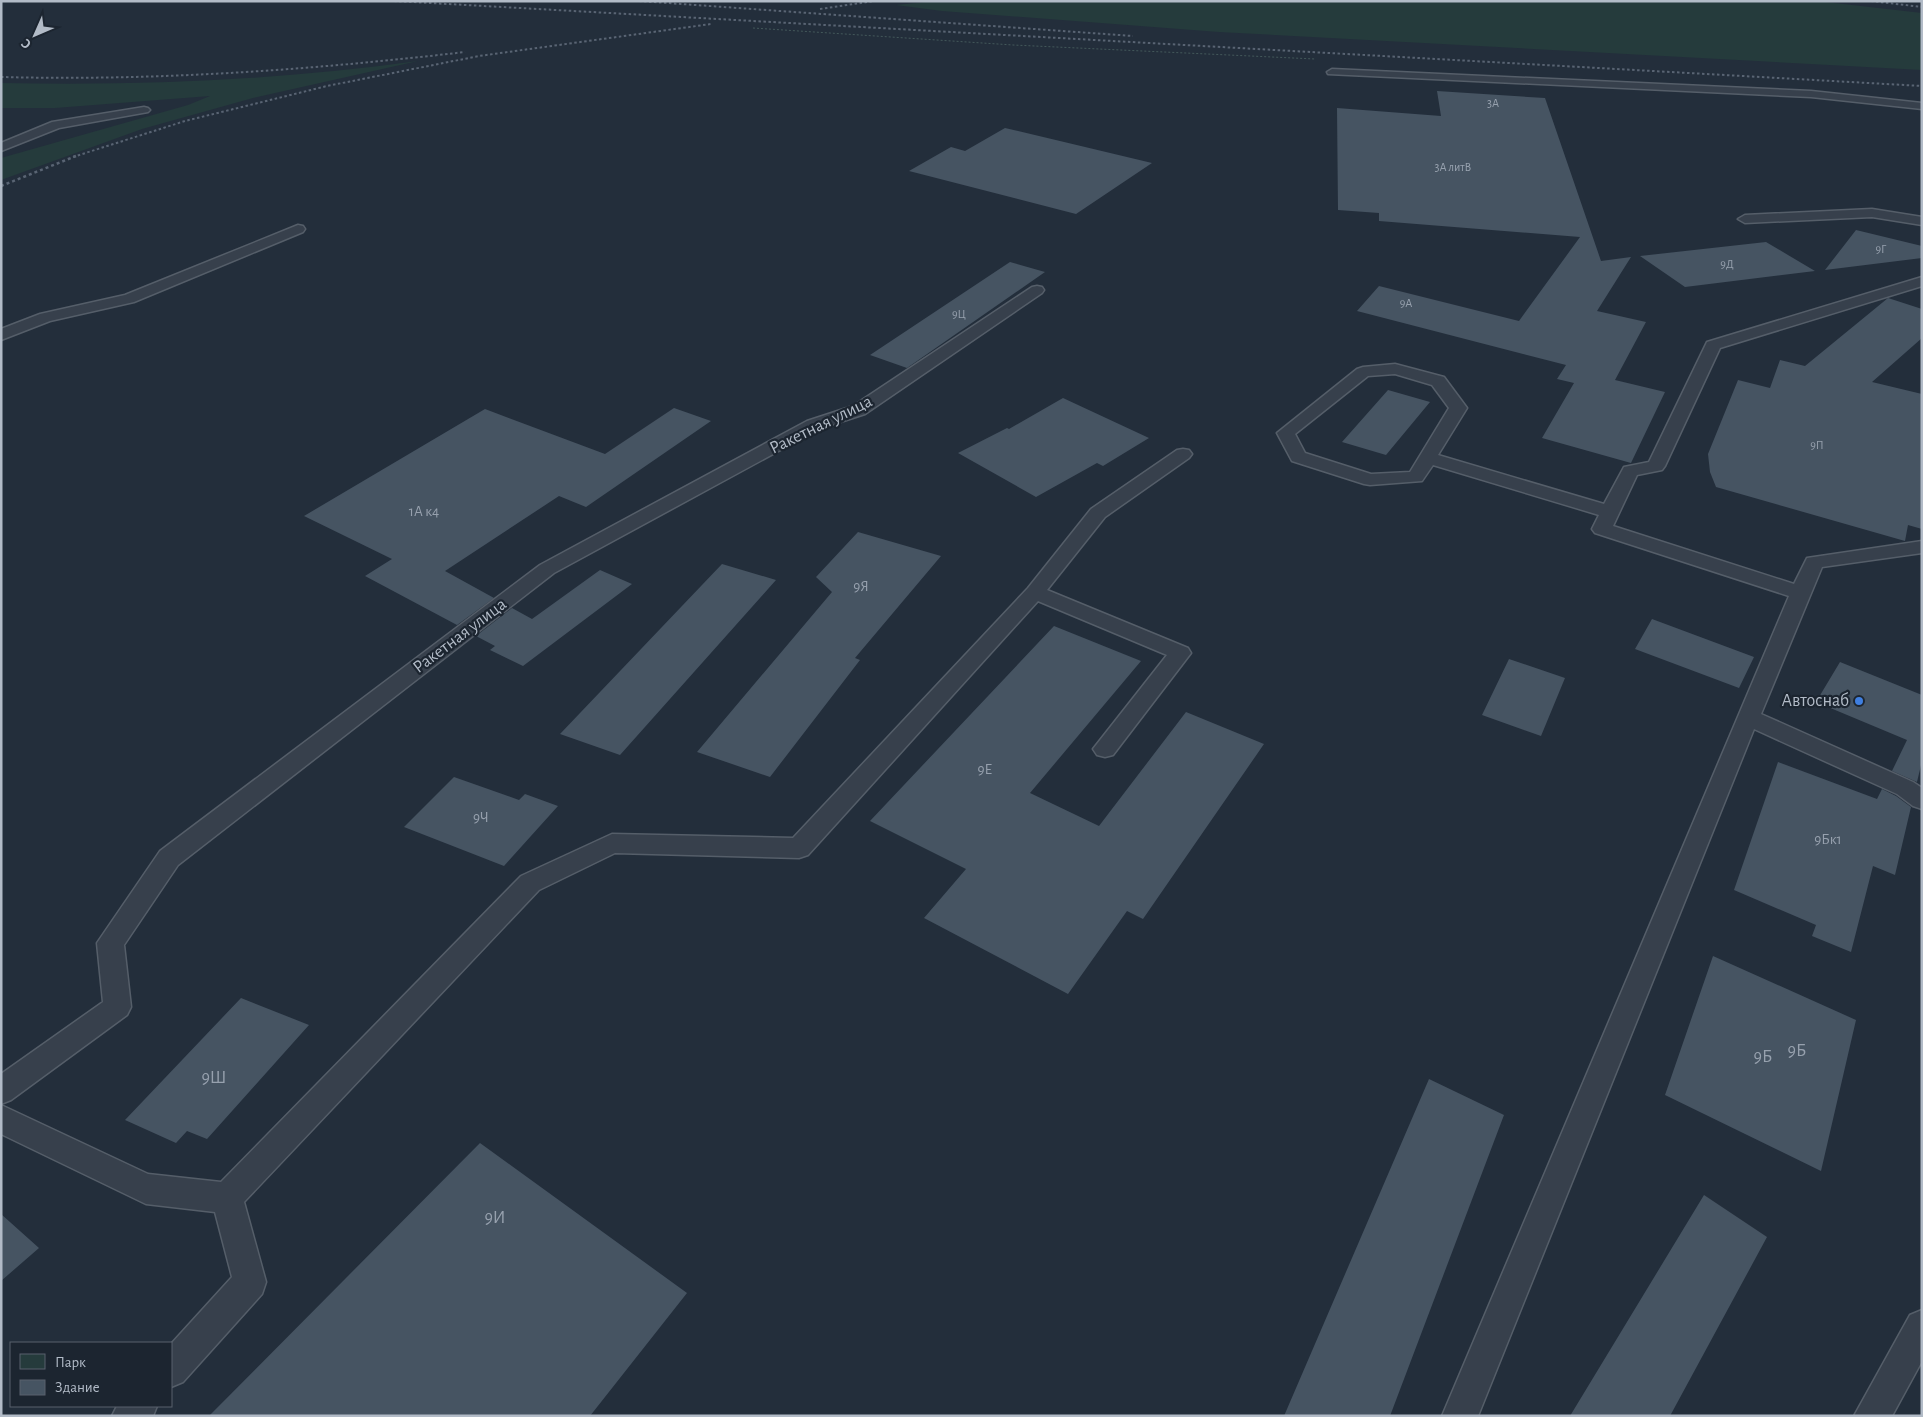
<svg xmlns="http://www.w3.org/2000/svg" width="1923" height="1417" font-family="'Alegreya Sans',sans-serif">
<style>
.green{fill:#253b3c}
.building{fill:#465462}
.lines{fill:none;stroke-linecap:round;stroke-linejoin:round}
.lane-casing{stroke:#555e69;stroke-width:3}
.path{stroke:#43585a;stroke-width:1;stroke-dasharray:2 2;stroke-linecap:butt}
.lane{fill:#37404c;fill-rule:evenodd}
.rail-far1{stroke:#596473;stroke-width:2;stroke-dasharray:2.5 2.5;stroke-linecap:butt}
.rail{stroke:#596473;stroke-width:2.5;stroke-dasharray:3 3;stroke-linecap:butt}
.shop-dot{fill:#3f7fe0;stroke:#1c2530;stroke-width:2}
.labels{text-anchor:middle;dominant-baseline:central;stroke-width:4.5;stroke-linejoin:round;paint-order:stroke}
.far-number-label{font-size:12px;fill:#97a1ae}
.number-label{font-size:15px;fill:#97a1ae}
.street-label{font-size:18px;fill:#b2bbc7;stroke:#1c2530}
.poi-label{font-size:18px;fill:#b2bbc7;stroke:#1c2530;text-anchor:end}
.near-number-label{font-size:18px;fill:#97a1ae}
</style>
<rect width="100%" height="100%" fill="#232e3b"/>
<path class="green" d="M935 1H1817L1922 13V70L1219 32 942 11 896 5Z
M418 61 253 98 142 129 1 180V158L188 105 210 96 55 108H1V83C141 86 280 80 418 61Z"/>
<path class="building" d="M1437 91 1545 98 1601 261 1631 257 1597 311 1646 322 1615 380 1665 392 1631 463 1542 438 1574 383 1557 379 1566 365 1357 311 1379 286 1519 321 1580 237 1379 221V213L1338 210 1337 108 1441 116Z
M1005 128 1152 163 1076 214 909 171 951 147 965 151Z
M1856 230 1922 246V258L1825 270Z
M1766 242 1815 271 1685 287 1640 256Z
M1010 262 1045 272 907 368 870 355Z
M1888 298 1922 309V338L1872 382 1922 394V529L1908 525 1905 541 1716 487 1710 472 1708 454 1738 380 1770 388 1780 360 1805 366Z
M1388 390 1430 402 1386 455 1342 442Z
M1063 398 1149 438 1103 466 1097 463 1036 497 958 453 1007 428 1009 429Z
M674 408 711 421 586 507 559 496 445 571 494 598 457 625 365 576 392 559 304 516 485 409 605 454Z
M858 532 941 556 855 658 860 660 770 777 697 752 832 592 816 577Z
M722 564 776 580 620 755 560 734Z
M600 570 632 584 523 666 490 650 495 646 476 636 512 608 532 619Z
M1652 619 1754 657 1739 688 1635 649Z
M1054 626 1141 661 1030 793 1099 826 1186 712 1264 744 1143 919 1127 911 1068 994 924 918 966 869 870 821Z
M1509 659 1565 678 1541 736 1482 715Z
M1840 662 1922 695V761L1917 782 1892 771 1907 740 1816 702Z
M1778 762 1877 799 1882 789 1896 796 1911 807 1895 875 1873 866 1851 952 1812 936 1816 925 1734 890Z
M454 777 519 800 525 794 558 806 504 866 404 827Z
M1713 956 1856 1020 1821 1171 1665 1095Z
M241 998 309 1025 207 1139 187 1131 176 1143 125 1120Z
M1429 1079 1504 1115 1390 1416H1284Z
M480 1143 687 1293 590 1416H209Z
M1704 1195 1767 1237 1670 1416H1570Z
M1 1214 39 1248 1 1281Z"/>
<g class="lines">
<defs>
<path id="lane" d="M1332 69 1811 91 1922 103V109L1811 97 1328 74 1327 72Z
M144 107 148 108 150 110 148 112 59 128 1 151V143L52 122Z
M1872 209 1922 217V225L1872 217 1745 223 1738 219 1745 215Z
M298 225 303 226 305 229 303 232 134 302 50 321 1 340V329L40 314 125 295Z
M1922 277V286L1720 348 1665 466 1662 470 1637 475 1613 526 1794 584 1807 558 1922 541V553L1822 567 1761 714 1913 782 1922 788V809L1913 806 1897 794 1754 729 1478 1416H1442L1789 596 1595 533 1592 529 1599 515 1433 465 1422 481 1370 485 1364 484 1292 461 1277 433 1357 369 1363 367 1395 364 1444 377 1467 408 1438 455 1604 504 1624 467 1649 462 1707 342ZM1395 374 1432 385 1449 408 1410 472 1371 474 1305 453 1295 434 1368 376Z
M1037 286 1042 287 1044 290 1042 293 865 414 819 429 554 573 178 865 124 945 131 1007 127 1015 11 1100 1 1104V1074L103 1002 97 943 160 851 540 565 807 421 853 406 1032 287Z
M1183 449 1189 450 1192 454 1189 458 1105 517 1047 590 1188 648 1191 653 1113 755 1105 757 1097 755 1093 749 1167 655 1038 601 808 855 799 858 615 853 539 890 244 1202 266 1282 262 1294 183 1382 171 1387V1344L232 1277 215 1212 146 1204 1 1134V1105L148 1174 221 1182 521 876 612 834 793 838 1028 588 1091 509 1177 450Z
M1922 1310V1361L1892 1416H1854L1910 1315Z
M117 1406H157L153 1416H112Z"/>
</defs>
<use href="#lane" class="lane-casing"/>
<path class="path" d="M753 28 1013 45 1315 59"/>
<use href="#lane" class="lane"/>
<path class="rail-far1" d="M394 1 1922 86
M639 1 1133 36
M1871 1 1922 7
M820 9 874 1
M1 77C157 81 310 70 465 52
M73 157 185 121 327 86 479 56 711 24"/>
<path class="rail" d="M1 186 76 156"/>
</g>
<circle class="shop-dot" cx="1859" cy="701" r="5"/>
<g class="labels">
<g class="far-number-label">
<text x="1493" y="103">3А</text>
<text x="1453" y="167">3А литВ</text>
<text x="1881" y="249">9Г</text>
<text x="1727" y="264">9Д</text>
<text x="1406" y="303">9А</text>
<text x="959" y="314">9Ц</text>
<text x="1817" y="445">9П</text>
</g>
<g class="number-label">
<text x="424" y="511">1А к4</text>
<text x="861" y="586">9Я</text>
<text x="985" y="769">9Е</text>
<text x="481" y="817">9Ч</text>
<text x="1828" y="839">9Бк1</text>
</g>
<g class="street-label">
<text transform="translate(821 425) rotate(-26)">Ракетная улица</text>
<text transform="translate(460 636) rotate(-37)">Ракетная улица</text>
</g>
<g class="poi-label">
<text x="1849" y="701">Автоснаб</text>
</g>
<g class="near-number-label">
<text x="1797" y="1051">9Б</text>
<text x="1763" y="1057">9Б</text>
<text x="214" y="1078">9Ш</text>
<text x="495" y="1218">9И</text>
</g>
</g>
<rect width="1923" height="1417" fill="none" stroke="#b2bbc7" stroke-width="5"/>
<rect x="10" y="1342" width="162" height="65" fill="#1c2530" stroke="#58616c"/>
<rect x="20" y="1354" width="25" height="15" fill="#253b3c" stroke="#58616c"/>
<text x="55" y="1367" font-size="15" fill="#b2bbc7">Парк</text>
<rect x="20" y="1380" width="25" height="15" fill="#465462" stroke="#58616c"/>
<text x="55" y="1392" font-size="15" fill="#b2bbc7">Здание</text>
<g transform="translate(35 35) rotate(225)" stroke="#1c2530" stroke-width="4" paint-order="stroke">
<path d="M0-4L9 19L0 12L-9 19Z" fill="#b2bbc7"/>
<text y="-8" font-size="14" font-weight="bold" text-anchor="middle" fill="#b2bbc7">С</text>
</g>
</svg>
